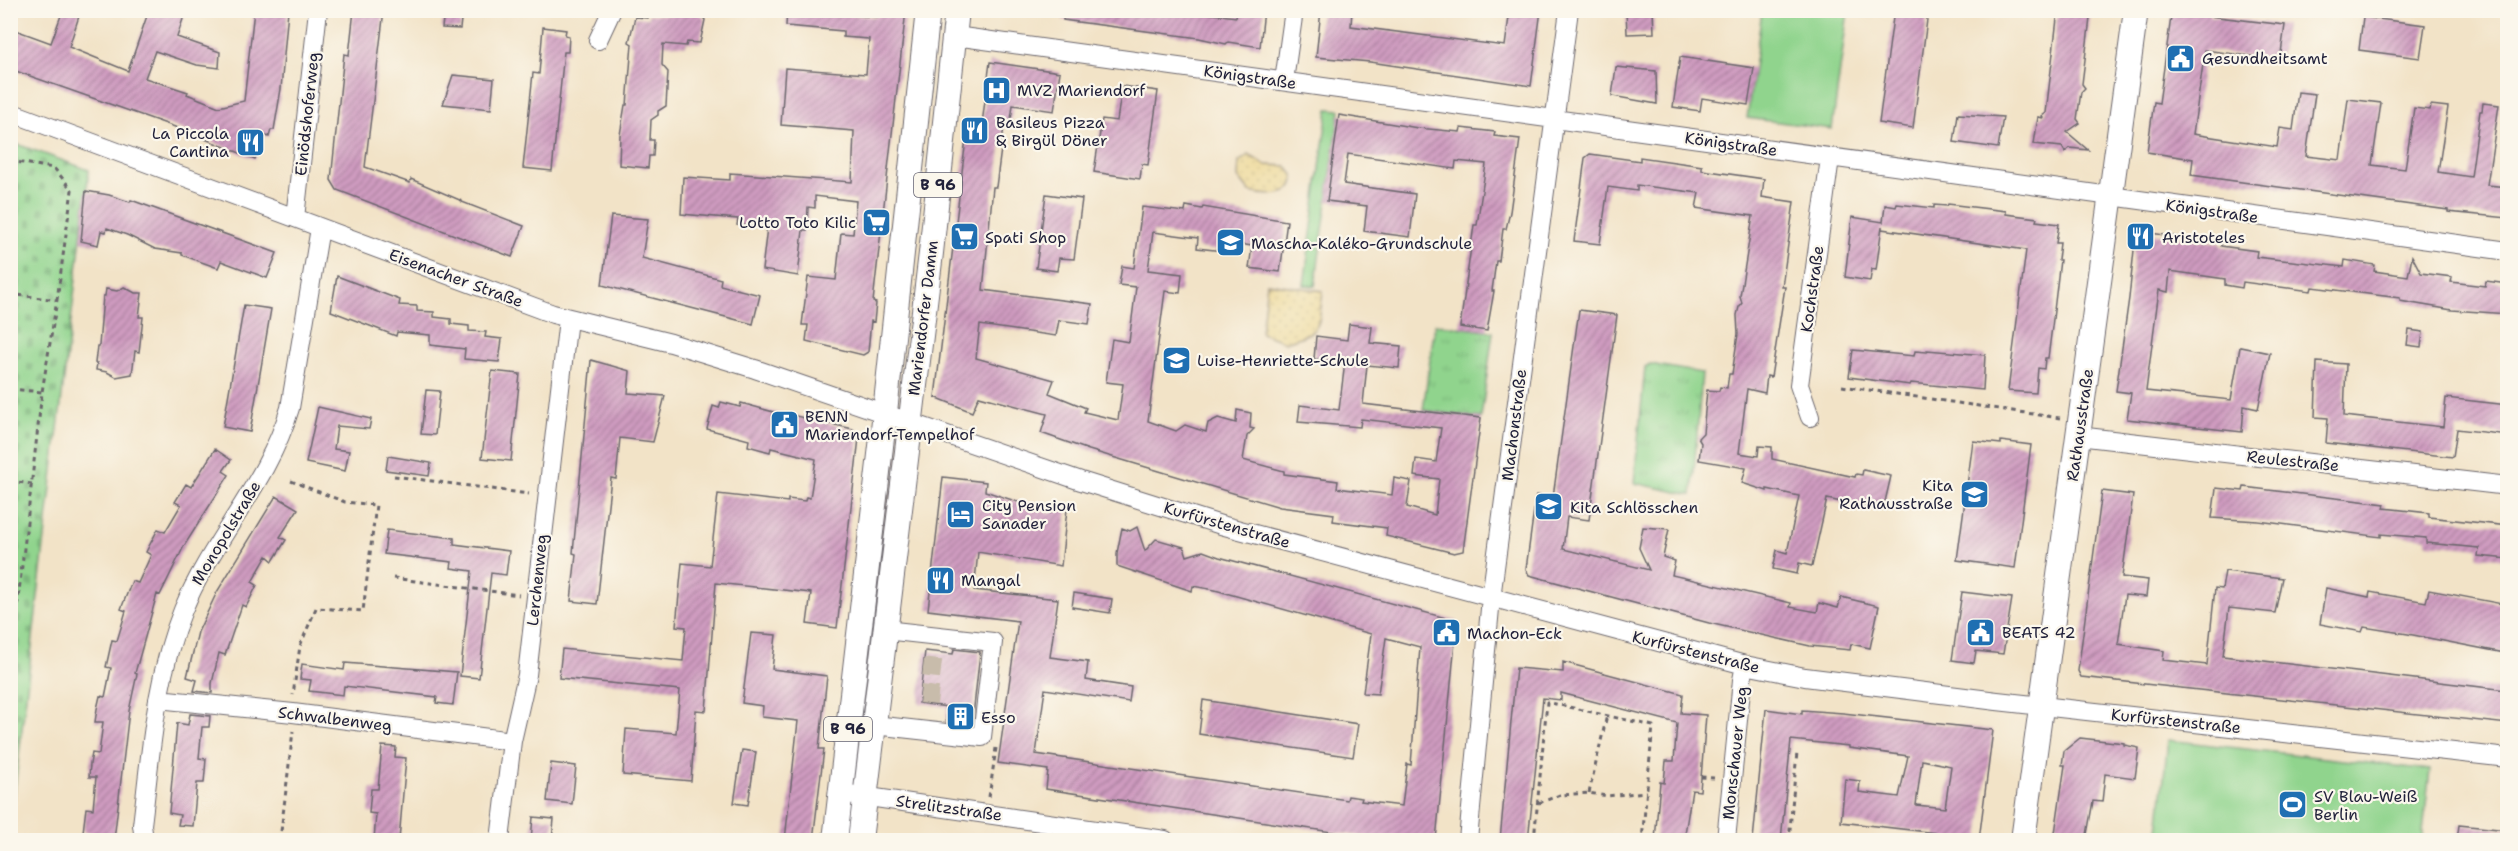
<svg xmlns="http://www.w3.org/2000/svg" width="2518" height="851" font-family="'Shantell Sans',sans-serif">
<style>
.grass{fill:#90d48d;stroke:#597b64;stroke-width:1.5}
.sand{fill:url(#sand-dots);stroke:#887e6c;stroke-width:1.5}
.cemetery{fill:url(#cemetery-stones);stroke:#597b64;stroke-width:1.5}
.park{fill:url(#park-tufts);stroke:#597b64;stroke-width:1.5}
.building{fill:url(#building-hatch);fill-rule:evenodd}
.lines{fill:none;stroke-linecap:round;stroke-linejoin:round}
.minor-tunnel{stroke:#c8bcab;stroke-width:18;stroke-dasharray:18 9;stroke-linecap:butt}
.minor-casing{stroke:#6b666c;stroke-width:20}
.major-casing{stroke:#6b666c;stroke-width:26}
.path{stroke:#6b666c;stroke-width:3;stroke-dasharray:4.5 4.5;stroke-linecap:butt}
.minor{stroke:#fff;stroke-width:18}
.major{stroke:#fff;stroke-width:24}
.labels{text-anchor:middle;dominant-baseline:central;stroke-width:4.5;stroke-linejoin:round;paint-order:stroke}
.shield{fill:#fbf7ec;stroke:#636270;stroke-width:1.5}
.shield-label{font-size:15px;font-weight:bold;fill:#22223b}
.poi-label{font-size:16px;fill:#22223b;stroke:#fbf7ec;text-anchor:start}
.street-label{font-size:16px;fill:#22223b;stroke:#fbf7ec}
</style>
<defs>
<pattern id="sand-dots" width="8" height="8" patternUnits="userSpaceOnUse" patternTransform="scale(1.5)"><rect width="8" height="8" fill="#eeda9e"/><path d="M2 2h.1M6 6h.1" fill="none" stroke="#ccbb89" stroke-width="1.8" stroke-linecap="round"/></pattern>
<pattern id="cemetery-stones" width="16" height="16" patternUnits="userSpaceOnUse" patternTransform="scale(1.5)"><rect width="16" height="16" fill="#90d48d"/><path d="M2 7V4a2 2 0 0 1 4 0v3zM10 15v-3a2 2 0 0 1 4 0v3z" fill="#7cb67b"/></pattern>
<pattern id="park-tufts" width="24" height="20" patternUnits="userSpaceOnUse" patternTransform="scale(1.5)"><rect width="24" height="20" fill="#90d48d"/><path d="M3 7l-1-3M5 7V3M7 7l1-3M15 17l-1-3M17 17v-4M19 17l1-3" fill="none" stroke="#7cb67b"/></pattern>
<pattern id="building-hatch" width="6" height="6" patternUnits="userSpaceOnUse" patternTransform="scale(1.5)"><rect width="6" height="6" fill="#cf9bc0"/><path d="M-1 1l2-2M0 6l6-6M5 7l2-2" fill="none" stroke="#a87e9d"/></pattern>
</defs>
<rect width="100%" height="100%" fill="#fbf7ec"/>
<filter id="ink" filterUnits="userSpaceOnUse"><feTurbulence type="fractalNoise" baseFrequency=".0167" numOctaves="2"/><feDisplacementMap in="SourceGraphic" scale="12" xChannelSelector="R" yChannelSelector="G"/><feConvolveMatrix kernelMatrix="1 2 1 2 8 2 1 2 1" color-interpolation-filters="sRGB"/></filter>
<filter id="wash" filterUnits="userSpaceOnUse"><feTurbulence type="fractalNoise" baseFrequency=".008" numOctaves="4" result="noise"/><feDisplacementMap in="SourceGraphic" scale="24" xChannelSelector="R" yChannelSelector="G"/><feGaussianBlur stdDeviation="1.35" result="paint"/><feColorMatrix in="noise" values="0 0 0 0 0 0 0 0 0 0 0 0 0 0 0 0 0 1.4 0 .05"/><feComposite in="paint" operator="in"/></filter>
<g filter="url(#wash)">
<rect width="100%" height="100%" fill="#f2e3c7"/>
<path class="grass" d="M1762 11H1848L1832 129 1747 118Z
M1328 109 1340 110 1315 286 1304 285Z
M2168 740 2430 770 2422 840H2157Z"/>
<path class="sand" d="M1249 155 1265 165 1286 166 1294 176C1295 199 1265 196 1250 192L1238 177 1239 162Z
M1267 283 1323 291C1317 330 1325 330 1285 342L1261 333Z"/>
<path class="cemetery" d="M11 142 89 170 11 821Z"/>
<path class="park" d="M1435 324 1493 332 1481 418 1423 410Z
M1650 364 1702 373 1692 495 1634 483 1645 367Z"/>
<g id="blocks">
<path class="building" d="M63 10H81L69 47 128 71 149 10H186L177 37 220 52 219 68 197 65 155 51 145 78 188 92 187 94 219 107 244 101 254 10H288L281 89 274 130H271L269 137 264 135 255 159 175 127 10 69V28L51 43Z
M354 10H384L365 167 410 183 411 179 462 201V202L524 226 512 257 337 190 331 180 344 54 349 55Z
M444 10H462L460 29 442 28Z
M673 10H698L705 20 700 43 687 42 686 46 663 44 662 65 668 72 666 106 658 111V115L651 120 650 140H654L653 156H649L648 168 619 165 620 135 625 105H627L632 44 629 42 635 17 648 18V14L673 15Z
M787 10H826V13L877 17V10H906L873 302 876 303 874 322 871 321 868 352 863 355 806 341 808 325H802L808 277 836 280 841 233 853 234 856 201 815 196V208L808 207 807 230H803L798 276 762 270 767 227 737 225 738 219 681 214 683 177 730 180V173L852 182 854 131 781 125 785 68 866 74 869 39 843 37V31L786 26Z
M1063 10H1205V13L1236 17 1237 10H1264L1260 47 1228 42 1226 44 1199 38 1063 20Z
M1321 10H1352L1351 26 1505 46 1510 10H1541L1531 86 1370 62 1316 57Z
M1626 10H1653L1654 33 1627 34Z
M1894 10 1928 12 1913 128 1879 123Z
M2058 10H2091L2082 84 2085 88 2081 92 2077 119 2080 123 2067 132 2088 150 2070 148 2065 152 2062 147 2034 144 2038 117 2043 118 2042 116 2046 113Z
M2172 10H2211L2210 16 2285 25 2280 60 2205 50 2193 134 2277 147 2280 128 2293 130 2298 92 2315 94 2306 156 2340 160 2348 99 2381 103 2372 165 2405 169 2414 108 2430 110 2431 105 2448 107 2438 172 2471 177 2480 111H2482L2483 103 2499 105 2487 185 2508 187V218L2448 212V210L2191 175 2193 159 2147 152 2154 102 2159 103Z
M2363 17 2425 25 2420 58 2359 50Z
M543 27 566 30 565 35 569 36 568 52H564L552 171 523 168 533 73 539 74Z
M1680 57 1754 68 1748 105 1702 98 1700 111 1673 107Z
M990 62 1060 72 1054 111 1013 105 1010 127 1004 126 996 187H993L983 290 1092 304 1089 324 1059 320 1056 336 980 325 976 358 1054 380 1049 393 1086 408 1084 412 1118 420 1123 384 1106 382 1112 339 1129 342 1136 287 1119 285 1122 266 1134 268 1142 207 1185 212 1186 206 1202 209 1203 207 1287 221 1280 272 1249 268 1252 246 1225 242 1223 251 1197 248 1198 238 1153 232 1148 270 1182 274 1180 293 1165 291 1148 421 1176 431 1185 425 1206 432 1208 423 1218 418 1236 423 1237 410 1251 413 1250 428 1254 429 1247 436 1243 460 1284 471V474L1338 481 1337 488 1392 495 1394 478 1411 481 1407 507 1435 515 1439 479 1414 476 1416 459 1436 462 1441 428 1361 419 1360 427 1298 422 1300 405 1339 410 1345 362 1314 359 1316 336 1347 340 1349 324 1372 327 1370 343 1401 346 1399 368 1367 365 1363 404 1481 418 1463 551 1454 553 1386 536 1387 528 1333 521 1334 514 1280 507 1089 450 1041 433 1047 414 979 396 972 412 935 397 968 122 982 124Z
M1616 67 1656 71 1657 104 1612 96Z
M453 75 494 79 491 109 443 104Z
M1122 86 1158 91 1148 165 1142 164 1140 179 1094 172 1102 119 1117 121Z
M1958 114 2003 117 1998 148 1954 142Z
M1339 115 1418 128 1460 132 1461 128 1495 132 1494 136 1520 139 1510 212 1506 229H1503L1499 261H1496L1492 291H1494L1487 331 1460 327 1474 225H1477L1486 164 1456 161 1455 169 1348 154 1344 184 1415 194 1410 237 1364 231 1367 206 1327 201Z
M1590 154 1640 161V157L1702 166V170L1764 179 1762 197 1794 202 1782 287H1785L1771 377 1767 376 1765 393 1747 389 1739 453 1758 456 1759 446 1772 447V459L1855 477 1856 474 1862 475 1863 470 1891 476 1884 506 1866 502 1865 507 1827 499 1812 566 1799 563 1797 574 1773 569 1777 550 1787 553 1799 496 1767 489V491L1742 483 1746 468 1699 460 1701 443 1698 438 1703 433 1707 390 1719 391 1720 387 1727 388 1729 374H1732L1738 334 1737 315 1739 307 1742 303 1740 296 1753 216 1696 208 1699 193 1637 185V191L1608 187 1600 244 1574 241 1585 158Z
M86 191 109 195 130 202 131 200 277 253 267 278 221 261 218 268 182 255V253L155 249 127 235 107 228 106 232 101 231 98 245 81 241Z
M1046 194 1082 199 1074 259 1059 258 1057 271 1036 268Z
M1897 204 1934 208V205L1947 206 1948 204 2006 211V214L2037 218 2036 221 2059 224 2056 243H2060L2058 260H2060L2053 319 2048 358H2045L2044 369 2038 368 2036 393 2008 391 2026 250 1882 229V226L1876 270 1872 269 1870 281 1845 277 1852 217 1883 222 1885 205 1896 207Z
M611 216 648 219 642 258 721 279 720 285 760 295 753 324 602 285Z
M2136 231 2221 243V246L2257 251 2256 257 2344 267 2345 260 2375 265 2374 271 2408 276 2412 256 2421 273 2452 277 2451 282 2485 286 2486 281 2508 284V314L2452 310 2400 301V298L2312 287 2311 291 2243 282 2242 288 2225 285V279L2170 271 2168 292 2159 290 2146 391 2231 400 2240 347 2270 353 2258 409 2244 406 2242 432 2127 419 2131 393 2116 391 2129 298Z
M337 276 400 300 399 305 417 306V311L434 312V317L451 319V324L469 326V331L486 332 485 337 502 339 499 362 464 359 465 349 430 345V335L397 332 396 336 331 311Z
M124 287 135 293H142L139 317H143L139 352 135 351 132 374 116 377 107 372 96 370 97 363H95L97 346H99L103 296H105L106 289 117 291Z
M244 305 271 309 250 432 223 427Z
M1579 310 1617 315 1589 520 1567 517 1563 549 1649 570 1639 548 1643 527 1669 529 1663 557 1675 561 1672 575 1791 603 1790 607 1817 612 1819 603 1838 608 1841 597 1879 606 1870 648 1851 644 1850 650 1810 646 1709 623 1529 575 1526 569 1536 495 1553 497Z
M2409 330 2423 332 2421 347 2407 345Z
M1853 350 1914 356 1915 351 1927 352V350L1985 355 1983 390 1911 383 1910 385 1849 377Z
M591 360 630 371 628 393 665 396 653 442 620 438 616 479 611 478 597 604 571 601 576 554 573 553Z
M2317 362 2346 364 2344 416 2443 427 2446 398 2508 405V435L2457 429 2453 457 2326 443 2328 418 2315 417Z
M492 371 520 374 511 461 482 458Z
M426 390 440 391 435 435 421 434Z
M721 402 740 407 741 403 795 418 796 416 853 429 859 438 837 628 807 624 811 593 716 583 706 711 696 710 691 781 623 775 626 729 676 733 680 690 559 678 562 649 683 661 686 627 676 626 682 563 710 566 718 494 788 502V499L805 501 806 497 810 498 816 459 771 448 770 452 748 446 749 440 707 429 713 406 719 408Z
M318 407 371 419 369 429 337 426 334 449 349 451 345 471 306 463Z
M1973 441 2001 444V441L2031 445 2015 568 1957 560Z
M215 449 231 460 223 471 229 475 184 546 160 595 157 594 135 673 137 674 129 711 114 840H89L90 833 83 832 86 808 93 809 96 777H89L90 764 92 753 99 754 103 722H95L97 709 100 696 105 697 111 668 106 667 112 640 117 641 126 611 121 609 132 581 138 583 151 555 146 552 158 529 165 532 181 505 175 502 186 484 191 487Z
M388 456 431 463 429 476 386 470Z
M943 477 986 482 985 491 1051 513 1053 505 1067 509 1061 566 978 552 974 590 1058 599 1050 657 1088 662 1086 680 1131 687 1129 702 1045 689 1036 754 1347 800 1348 796 1362 798 1361 801 1402 806 1407 764 1411 765 1420 647 1386 638 1378 694 1363 693 1371 634 1215 590 1193 586 1192 591 1117 566V553L1122 528 1130 531 1137 527 1145 551 1156 539 1184 547 1187 556 1203 551 1219 557 1457 621 1436 840H1385L1046 789 1048 770 998 763 1018 621 928 610Z
M2244 487 2385 504 2384 508 2429 513V517L2508 526V559L2478 556 2479 548 2426 543V538L2381 534V537L2258 521 2212 518 2216 488 2243 491Z
M2102 491 2133 495 2122 577 2148 580 2146 597 2125 595 2118 644 2164 651 2163 660 2207 665 2215 588 2222 589 2225 571 2282 578 2275 613 2229 608 2223 656 2506 690 2508 724 2081 677 2078 671Z
M276 496 298 509 280 537 286 540 273 561 267 556 252 582 257 585 246 607 242 605 225 655 219 653 212 683V693L194 691 197 680 187 677 198 632 217 592Z
M387 530 454 538V544L509 551 506 575 491 573 479 678 460 676 472 571 451 568 452 562 384 554Z
M2326 588 2369 597 2370 592 2426 602 2429 590 2508 605V638L2505 653 2408 634 2364 627 2362 632 2320 624Z
M1962 592 2012 598 2003 654 1976 651 1974 663 1952 660Z
M1074 593 1112 599 1110 613 1072 607Z
M751 633 776 635 772 669 827 676 819 749H824L813 840H785L798 721 762 717 763 706 742 703Z
M954 649 980 652 972 725 946 722 947 707 919 703 925 651 953 654Z
M1563 662 1683 694 1681 713 1706 715 1700 791 1692 790 1684 840H1655L1660 782 1664 783 1666 761H1674L1677 723 1561 693V700L1543 698 1528 840H1500L1516 668 1563 672Z
M345 663 457 672 453 705 436 703 437 697 344 686 343 695 309 691 311 680 300 679 302 664 344 670Z
M1203 700 1358 724 1353 757 1199 734Z
M1766 709 1802 714V710L1843 713 1993 730 1979 840H1935L1936 833 1841 822 1845 779 1860 781 1859 792 1899 797 1908 756 1849 748V746L1791 740 1781 840H1753ZM1922 760 1951 766 1945 808 1916 805Z
M190 714 210 716 209 727H202L199 758 206 759 204 783H197L193 826 178 825 180 815 169 813 177 723 188 725Z
M2080 738 2124 743V745L2139 748 2135 778 2105 774 2102 802 2093 801 2086 840H2054L2065 765H2062L2064 751Z
M382 746 396 747 395 757 406 758 399 840H374L376 814 369 813 371 789H378Z
M742 750 756 752 748 805 734 803Z
M551 763 576 766 572 804 547 801Z
M533 817 554 819 552 840H531Z
M2459 825 2508 830V840H2457Z"/>
</g>
</g>
<g filter="url(#ink)">
<use href="#blocks" fill-opacity="0" stroke="#6b666c" stroke-width="1.5"/>
<g class="lines">
<path class="minor-tunnel" d="M928 704 934 652
M946 715 973 718"/>
<defs>
<path id="minor" d="M955 36 2508 251
M598 40 612 10
M1284 81 1294 10
M10 112 553 314 671 343 755 369 1081 481 1221 525 1745 665 1805 677 1997 701 2508 758
M295 218 318 10
M1810 417 1799 385 1830 158
M2078 436 2508 486
M158 699 293 713 512 741
M874 725 982 737 993 642 885 630
M841 793 1165 840
M144 840 142 825C151 753 155 678 183 610 212 539 268 483 290 408L320 228
M500 840 512 741 527 675 568 319
M1468 840 1491 598 1569 10
M1726 840 1742 680 1745 665"/>
<path id="major" d="M835 840 885 412 928 10
M860 840 931 253 957 10
M2023 840 2136 10"/>
</defs>
<use href="#minor" class="minor-casing"/>
<use href="#major" class="major-casing"/>
<path class="path" d="M10 161 54 168 72 190 57 300
M10 294 57 300 42 392 10 670
M1842 386 2060 418
M10 389 42 392
M394 476 529 494
M10 481 32 484
M291 481 345 502 376 505 363 611 316 608 300 646 293 695
M10 568 22 569
M393 578 519 595
M1701 777 1714 778
M1589 793 1607 715
M989 797 996 748
M1539 803 1560 795 1589 793 1607 796 1646 792
M280 840 293 731
M1534 840 1547 702 1653 726 1642 840
M1789 840 1797 752"/>
<use href="#minor" class="minor"/>
<use href="#major" class="major"/>
</g>
</g>
<defs>
<symbol id="civic-square" viewBox="-11 -11 22 22"><rect x="-9" y="-9" width="18" height="18" rx="4" fill="#1f6fb2" stroke="#fbf7ec"/><path d="M-.6-6.5H3V-4.5H.6V-3L4-1V1h2V6H-6V1h2V-1L-.6-3ZM-1.2 2.5V6h2.4V2.5Z" fill="#fff"/></symbol>
<symbol id="hospital-square" viewBox="-11 -11 22 22"><rect x="-9" y="-9" width="18" height="18" rx="4" fill="#1f6fb2" stroke="#fbf7ec"/><path d="M-5-5h3v3.5h4V-5h3V5h-3V1.5h-4V5h-3Z" fill="#fff"/></symbol>
<symbol id="restaurant-square" viewBox="-11 -11 22 22"><rect x="-9" y="-9" width="18" height="18" rx="4" fill="#1f6fb2" stroke="#fbf7ec"/><path d="M-5-6h1v4h1v-4h1v4h1v-4h1v5L-1.5 .5V6h-2V.5L-5-1ZM5-6V6H3V1.5H1.5Q1.5-4 5-6Z" fill="#fff"/></symbol>
<symbol id="supermarket-square" viewBox="-11 -11 22 22"><rect x="-9" y="-9" width="18" height="18" rx="4" fill="#1f6fb2" stroke="#fbf7ec"/><path d="M-6-5.5h2.5l.6 2H6L4.5 2H-2.5L-4.4-4H-6ZM-1.5 3.2a1.3 1.3 0 1 0 .1 0ZM3 3.2a1.3 1.3 0 1 0 .1 0Z" fill="#fff"/></symbol>
<symbol id="school-square" viewBox="-11 -11 22 22"><rect x="-9" y="-9" width="18" height="18" rx="4" fill="#1f6fb2" stroke="#fbf7ec"/><path d="M0-5L7-2L0 1L-7-2ZM-4 1L0 2.5L4 1V4Q0 6-4 4Z" fill="#fff"/></symbol>
<symbol id="hotel-square" viewBox="-11 -11 22 22"><rect x="-9" y="-9" width="18" height="18" rx="4" fill="#1f6fb2" stroke="#fbf7ec"/><path d="M-6-4.5h1.5V1H6V5H4.5V3h-9V5H-6ZM-4 0a1.8 1.8 0 1 1 3.6 0ZM.5 0V-2.5h3Q6-2.5 6 0Z" fill="#fff"/></symbol>
<symbol id="building-square" viewBox="-11 -11 22 22"><rect x="-9" y="-9" width="18" height="18" rx="4" fill="#1f6fb2" stroke="#fbf7ec"/><path d="M-4-6H4V6H1V3H-1V6H-4ZM-2.5-4.3h1.7v1.8h-1.7ZM.8-4.3h1.7v1.8H.8ZM-2.5-1h1.7V.8h-1.7ZM.8-1h1.7V.8H.8Z" fill="#fff"/></symbol>
<symbol id="stadium-square" viewBox="-11 -11 22 22"><rect x="-9" y="-9" width="18" height="18" rx="4" fill="#1f6fb2" stroke="#fbf7ec"/><path d="M0-5a6.5 5 0 1 0 0 10a6.5 5 0 1 0 0-10ZM-3.5-1.8h7v3.6h-7Z" fill="#fff"/></symbol>
</defs>
<g fill-rule="evenodd">
<use href="#civic-square" x="2164" y="42" width="33" height="33"/>
<use href="#hospital-square" x="980" y="74" width="33" height="33"/>
<use href="#restaurant-square" x="958" y="114" width="33" height="33"/>
<use href="#restaurant-square" x="234" y="126" width="33" height="33"/>
<use href="#supermarket-square" x="860" y="206" width="33" height="33"/>
<use href="#supermarket-square" x="948" y="220" width="33" height="33"/>
<use href="#restaurant-square" x="2124" y="220" width="33" height="33"/>
<use href="#school-square" x="1214" y="226" width="33" height="33"/>
<use href="#school-square" x="1160" y="344" width="33" height="33"/>
<use href="#civic-square" x="768" y="408" width="33" height="33"/>
<use href="#school-square" x="1958" y="478" width="33" height="33"/>
<use href="#school-square" x="1532" y="490" width="33" height="33"/>
<use href="#hotel-square" x="944" y="498" width="33" height="33"/>
<use href="#restaurant-square" x="924" y="564" width="33" height="33"/>
<use href="#civic-square" x="1964" y="616" width="33" height="33"/>
<use href="#civic-square" x="1430" y="616" width="33" height="33"/>
<use href="#building-square" x="944" y="700" width="33" height="33"/>
<use href="#stadium-square" x="2276" y="788" width="33" height="33"/>
</g>
<g class="labels">
<g class="shield">
<rect x="914" y="173" width="48" height="24" rx="4.5"/>
<rect x="824" y="717" width="48" height="24" rx="4.5"/>
</g>
<g class="shield-label">
<text x="938" y="185">B 96</text>
<text x="848" y="729">B 96</text>
</g>
<g class="poi-label">
<text x="2202" y="58">Gesundheitsamt</text>
<text x="1017" y="90">MVZ Mariendorf</text>
<text x="996" y="122">Basileus Pizza<tspan x="996" dy="18">&amp; Birgül Döner</tspan></text>
<text x="229" y="133" text-anchor="end">La Piccola<tspan x="229" dy="18">Cantina</tspan></text>
<text x="856" y="222" text-anchor="end">Lotto Toto Kilic</text>
<text x="985" y="237">Spati Shop</text>
<text x="2162" y="237">Aristoteles</text>
<text x="1251" y="243">Mascha-Kaléko-Grundschule</text>
<text x="1197" y="360">Luise-Henriette-Schule</text>
<text x="805" y="416">BENN<tspan x="805" dy="18">Mariendorf-Tempelhof</tspan></text>
<text x="1953" y="485" text-anchor="end">Kita<tspan x="1953" dy="18">Rathausstraße</tspan></text>
<text x="982" y="505">City Pension<tspan x="982" dy="18">Sanader</tspan></text>
<text x="1570" y="507">Kita Schlösschen</text>
<text x="961" y="580">Mangal</text>
<text x="2002" y="632">BEATS 42</text>
<text x="1467" y="633">Machon-Eck</text>
<text x="981" y="717">Esso</text>
<text x="2314" y="796">SV Blau-Weiß<tspan x="2314" dy="18">Berlin</tspan></text>
</g>
<g class="street-label">
<text transform="translate(1250 77) rotate(8)">Königstraße</text>
<text transform="translate(307 114) rotate(-84)">Einödshoferweg</text>
<text transform="translate(1731 144) rotate(8)">Königstraße</text>
<text transform="translate(2212 211) rotate(8)">Königstraße</text>
<text transform="translate(456 278) rotate(20)">Eisenacher Straße</text>
<text transform="translate(1812 289) rotate(-82)">Kochstraße</text>
<text transform="translate(923 318) rotate(-83)">Mariendorfer Damm</text>
<text transform="translate(1514 425) rotate(-83)">Machonstraße</text>
<text transform="translate(2080 425) rotate(-82)">Rathausstraße</text>
<text transform="translate(2293 461) rotate(6)">Reulestraße</text>
<text transform="translate(1227 525) rotate(16)">Kurfürstenstraße</text>
<text transform="translate(226 533) rotate(-59)">Monopolstraße</text>
<text transform="translate(537 580) rotate(-84)">Lerchenweg</text>
<text transform="translate(1696 652) rotate(14)">Kurfürstenstraße</text>
<text transform="translate(335 719) rotate(7)">Schwalbenweg</text>
<text transform="translate(2176 721) rotate(6)">Kurfürstenstraße</text>
<text transform="translate(1735 753) rotate(-84)">Monschauer Weg</text>
<text transform="translate(949 808) rotate(8)">Strelitzstraße</text>
</g>
</g>
<rect width="2518" height="851" fill="none" stroke="#fbf7ec" stroke-width="36"/>
</svg>
